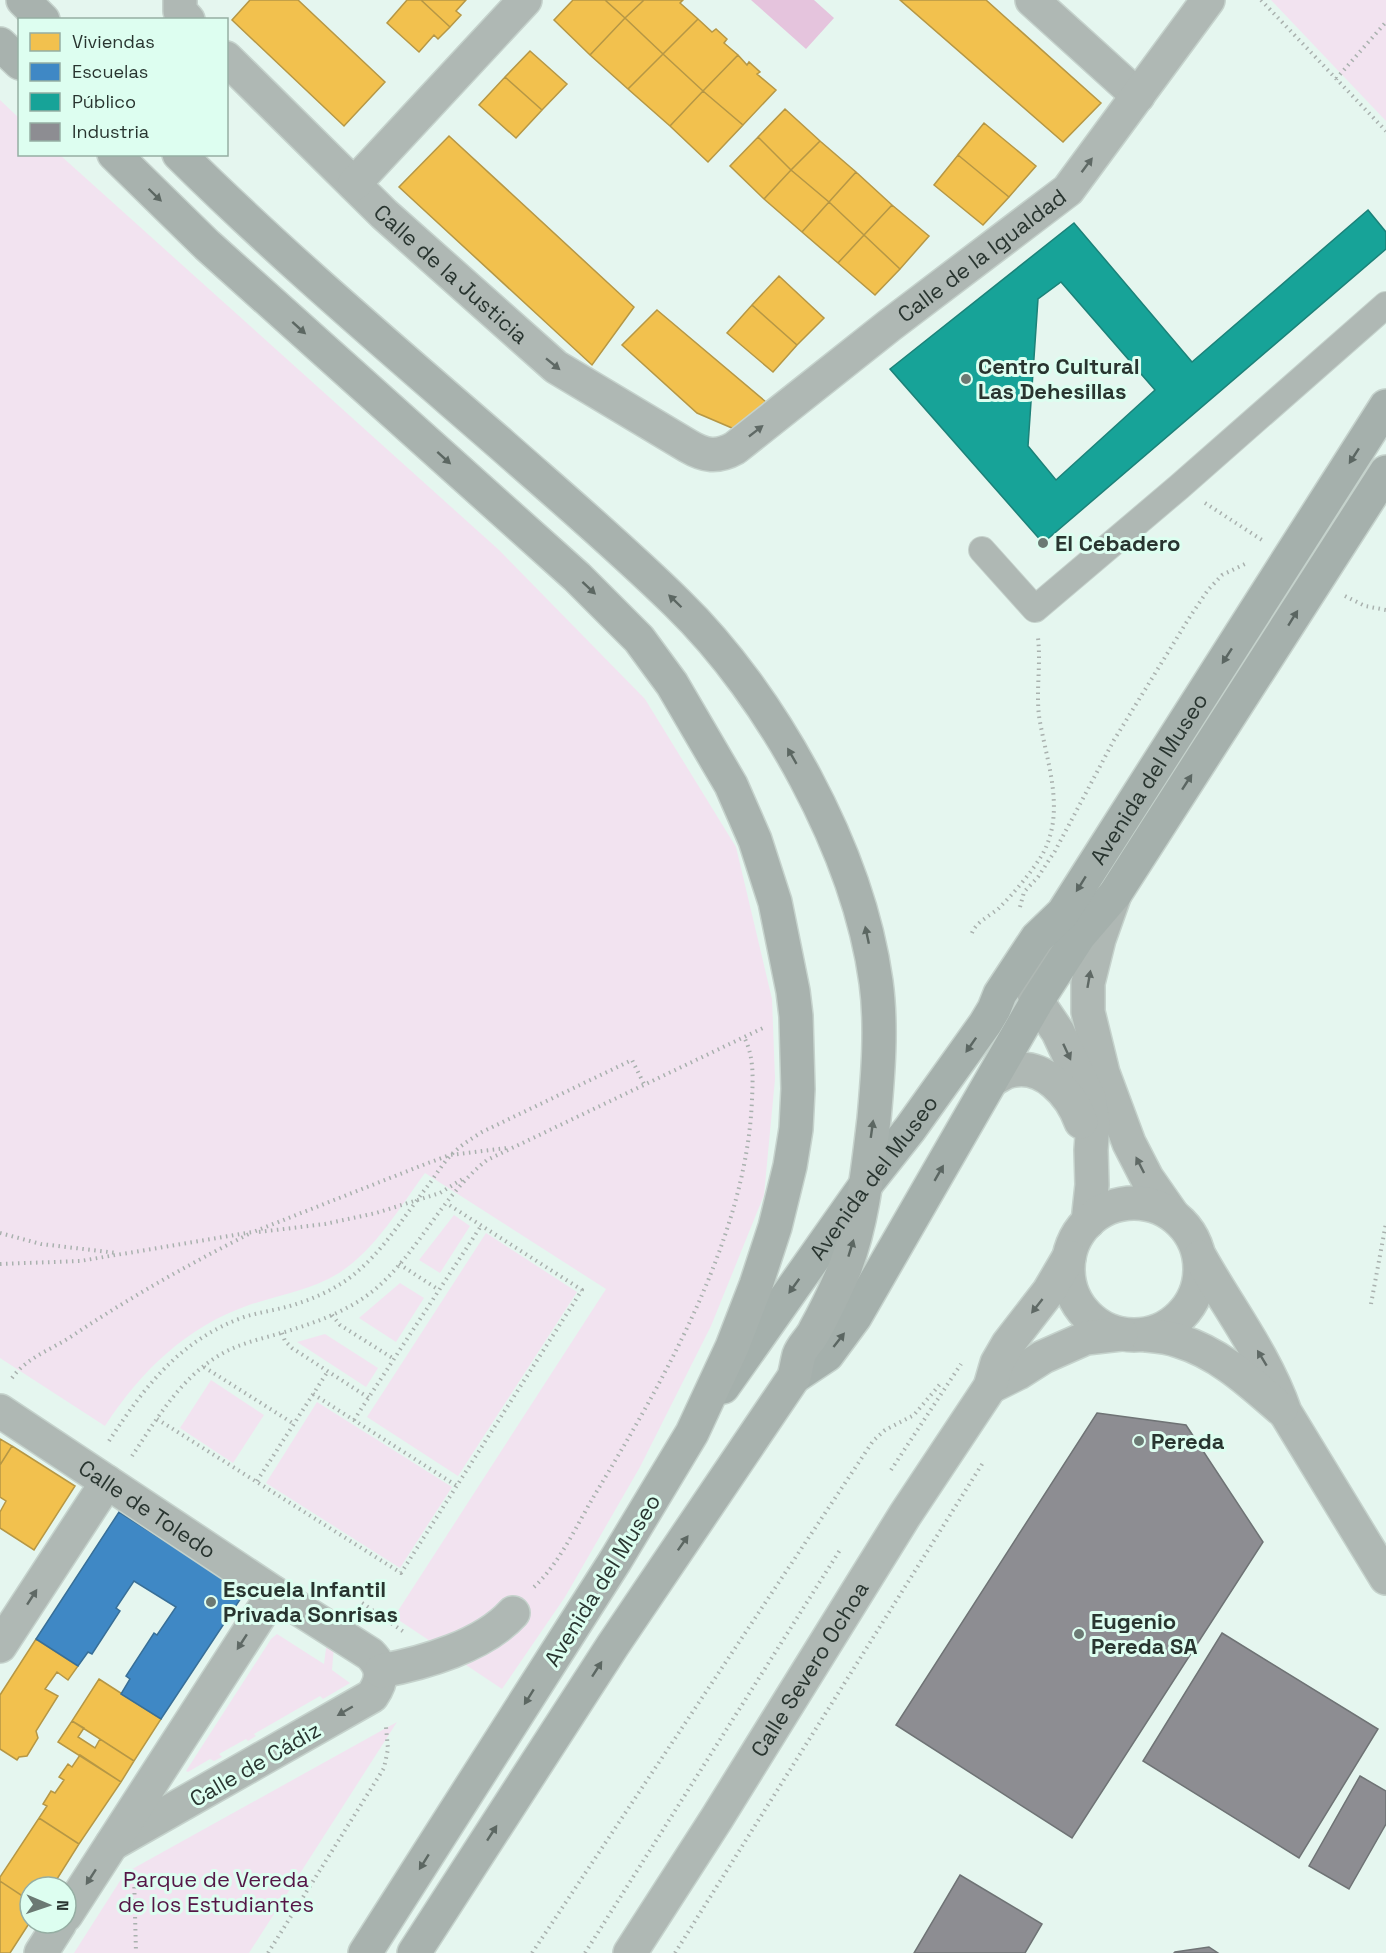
<svg xmlns="http://www.w3.org/2000/svg" width="1386" height="1953" font-family="'Space Grotesk',sans-serif">
<style>
.green{fill:#f2e3f0}
.water{fill:#e5c4dd}
.homes{fill:#f2c14e;stroke:#b69745;stroke-width:1.5}
.schools{fill:#3f88c5;stroke:#386f98;stroke-width:1.5}
.public{fill:#17a398;stroke:#1c8279;stroke-width:1.5;fill-rule:evenodd}
.industry{fill:#8d8d92;stroke:#6f7375;stroke-width:1.5}
.lines{fill:none;stroke-linecap:round;stroke-linejoin:round}
.pedestrian-casing{stroke:#c5d2cc;stroke-width:28}
.minor-casing{stroke:#c5d2cc;stroke-width:36}
.primary-casing{stroke:#c5d2cc;stroke-width:36}
.trunk-casing{stroke:#c5d2cc;stroke-width:36}
.path{stroke:#a9b1ae;stroke-width:4;stroke-dasharray:1.5 4.5;stroke-linecap:butt}
.pedestrian{stroke:#afb8b4;stroke-width:26}
.minor{stroke:#afb8b4;stroke-width:33}
.primary{stroke:#a5b0ac;stroke-width:33}
.trunk{stroke:#a8b2ae;stroke-width:33}
.oneway{fill:#5f6965}
.oneway2{fill:#5c6762}
.oneway3{fill:#5b6662}
.poi-dot{fill:#6b7973;stroke:#ddfef0;stroke-width:2}
.labels{text-anchor:middle;dominant-baseline:central;stroke-width:6;stroke-linejoin:round;paint-order:stroke}
.street-label{font-size:22px;fill:#293530;stroke:#ddfef0}
.poi-label{font-size:22px;font-weight:bold;fill:#293530;stroke:#ddfef0;text-anchor:start}
.park-label{font-size:22px;fill:#551747;stroke:#ddfef0}
</style>
<rect width="100%" height="100%" fill="#e5f6ef"/>
<path class="green" d="M1271 0H1386V121Z
M0 100 19 118 20 154 60 155 499 550 645 699 736 847 772 999 775 1079 764 1195 711 1326 640 1467 565 1597 502 1689 394 1617 606 1289 425 1173C399 1208 376 1249 339 1273 312 1290 279 1295 249 1305 186 1327 141 1371 105 1426L0 1358Z
M454 1215 470 1226 440 1273 419 1260Z
M486 1233 577 1292 458 1476 367 1417Z
M400 1283 424 1298 396 1342 359 1318Z
M325 1334 378 1368 366 1387 297 1342Z
M211 1380 264 1415 233 1463 180 1428Z
M317 1402 452 1487 400 1568 266 1483Z
M277 1634 324 1664 327 1641 334 1646 332 1670 350 1683 323 1699 320 1696 254 1734 256 1736 248 1741 246 1739 219 1754 222 1757 214 1761 210 1759 188 1772 186 1771 271 1639Z
M397 1722 249 1953H74L125 1873Z"/>
<path class="water" d="M751 0H814L834 18 806 49Z"/>
<path class="homes" d="M250 0H298L385 82 344 126 232 20Z
M407 0H421L450 27 438 39 434 35 419 52 387 23Z
M421 0H466L456 11 461 15 450 27Z
M573 0H605L625 18 590 55 554 20Z
M605 0H644L625 18Z
M644 0H683L680 3 698 19 663 54 625 18Z
M900 0H986L1101 103 1063 142Z
M625 18 663 54 628 89 590 55Z
M698 19 712 32 716 29 727 39 724 43 738 55 703 91 663 54Z
M530 51 567 84 542 110 505 77Z
M663 54 703 91 670 126 628 89Z
M738 55 747 65 749 62 760 72 757 74 776 90 743 125 703 91Z
M505 77 542 110 516 138 479 105Z
M703 91 743 125 708 162 670 126Z
M785 109 820 141 791 170 758 137Z
M984 123 1036 166 1009 197 958 155Z
M449 136 634 307 592 365 399 187Z
M758 137 791 170 764 199 730 166Z
M820 141 856 172 829 202 791 170Z
M958 155 1009 197 983 225 934 185Z
M791 170 829 202 802 232 764 199Z
M856 172 892 205 864 235 829 202Z
M829 202 864 235 838 263 802 232Z
M892 205 929 236 900 269 864 235Z
M864 235 900 269 875 295 838 263Z
M779 276 824 318 797 345 752 305Z
M752 305 797 345 773 372 727 333Z
M657 310 766 402 739 431 697 413 622 345Z
M0 1439 12 1446 0 1465Z
M12 1446 75 1486 34 1550 0 1528V1512L6 1501 0 1497V1465Z
M36 1639 78 1666 68 1680 57 1672 45 1689 58 1696 36 1731 38 1738 27 1756 19 1757 17 1760 0 1749V1695Z
M99 1679 161 1719 134 1761 72 1721Z
M72 1721 84 1728 78 1737 95 1748 100 1739 134 1761 121 1782 58 1742Z
M80 1755 121 1782 79 1844 39 1818 47 1806 43 1804 51 1791 55 1793 64 1780 59 1777 68 1764 72 1767Z
M39 1818 79 1844 52 1887H30V1901L0 1881V1877Z
M0 1881 30 1901V1922L10 1953H0Z"/>
<path class="schools" d="M119 1512 245 1592 161 1719 121 1694 130 1679 126 1676 154 1633 157 1635 176 1607 134 1581 116 1608 120 1611 92 1654 88 1652 78 1666 36 1639Z"/>
<path class="public" d="M1368 210 1386 232V249L1043 543 890 369 1074 223 1192 362ZM1061 282 1155 390 1056 480 1028 446 1038 299Z"/>
<path class="industry" d="M1097 1413 1186 1425 1263 1542 1072 1838 896 1725Z
M1222 1633 1378 1729 1299 1858 1143 1761Z
M1360 1776 1386 1791V1824L1349 1889 1309 1866Z
M960 1875 1042 1924 1025 1953H914Z
M1209 1947 1218 1953H1174L1175 1952Z"/>
<g class="lines">
<defs>
<path id="pedestrian" d="M982 550 1035 609 1179 487 1386 305"/>
<g id="minor">
<path d="M180 0V11L188 20"/>
<path d="M1032 0 1138 96"/>
<path id="s1" d="M226 58 384 214 556 367 688 446C705 456 717 458 735 448L890 325 1068 190 1208 0"/>
<path d="M354 184 525 0"/>
<path d="M1115 894 1099 939 1088 983V1012L1103 1073 1129 1143 1147 1178 1172 1214"/>
<path d="M1057 928 1035 971 1032 980 1033 991 1037 1001 1058 1032 1089 1098 1093 1123 1091 1150 1092 1185 1088 1222"/>
<path d="M993 1079C998 1077 1004 1072 1010 1071 1043 1062 1071 1094 1081 1122"/>
<circle cx="1134" cy="1269" r="66"/>
<path d="M1200 1257C1229 1309 1265 1355 1285 1412L1386 1578"/>
<path d="M1146 1335C1157 1336 1169 1337 1179 1341 1219 1353 1250 1382 1281 1409"/>
<path d="M990 1387 1018 1373 1043 1357 1086 1338 1121 1334"/>
<path id="s2" d="M0 1411 274 1593 370 1654C384 1668 383 1680 372 1696L112 1844"/>
<path d="M0 1646 107 1482"/>
<path d="M381 1671C424 1663 483 1646 513 1613"/>
<path d="M66 1915 274 1593"/>
<path d="M41 1953 60 1923"/>
<path id="s3" d="M630 1953 717 1818 905 1515 990 1387 997 1363 1008 1344 1049 1291 1069 1257"/>
</g>
<g id="primary">
<path d="M794 1377 827 1355 855 1317 1037 1001 1079 936 1115 894 1386 472"/>
<path id="s4" d="M723 1387 864 1187 910 1129 985 1024 994 1009 1000 994 1037 938 1063 913 1386 406"/>
</g>
<path id="trunk" d="M23 0 43 20
M0 44 20 63
M114 154 207 245 577 577 639 639 672 684 731 785 755 840 775 902 793 991 796 1016 798 1089 796 1129 790 1166 775 1227 756 1285 732 1347 692 1433 615 1561 365 1953
M179 154C282 256 393 350 502 445 561 497 621 548 677 603 772 695 858 851 876 982 882 1026 878 1075 874 1119 868 1168 863 1221 845 1268 836 1289 826 1310 815 1330 811 1339 802 1346 799 1355 797 1362 796 1370 794 1377L613 1645 414 1953"/>
</defs>
<use href="#pedestrian" class="pedestrian-casing"/>
<use href="#minor" class="minor-casing"/>
<use href="#primary" class="primary-casing"/>
<use href="#trunk" class="trunk-casing"/>
<path class="path" d="M1261 0 1386 131
M1336 79 1386 22
M1205 503 1262 540
M1345 596 1365 606 1386 610
M1020 907 1024 892 1038 877 1055 851 1114 740 1191 615 1208 590 1222 575 1245 564
M972 933C976 922 990 916 999 908 1014 893 1031 873 1042 855 1067 811 1046 761 1039 716 1036 690 1041 664 1038 638
M259 1232 325 1224 376 1213 440 1193 464 1178
M0 1233 41 1244 117 1253
M0 1264 80 1261 253 1232 428 1163 450 1155 507 1148
M399 1264 439 1290
M1371 1304 1386 1223
M332 1315 340 1325 394 1359
M282 1333 285 1341 292 1348 369 1398
M204 1367 294 1424
M12 1378C27 1357 51 1350 72 1336 129 1298 187 1265 249 1234
M313 1394 457 1486
M157 1419 401 1573 582 1290 446 1203
M354 1420 481 1226
M109 1441C145 1386 180 1340 244 1317 260 1312 277 1310 293 1305 316 1298 340 1287 358 1271 386 1247 407 1212 430 1183 437 1173 444 1162 452 1154 461 1145 471 1139 482 1132L632 1060 644 1084
M132 1456C156 1420 180 1379 218 1356 240 1342 267 1338 291 1330 320 1321 349 1310 373 1291 418 1254 441 1196 487 1160L763 1028
M891 1470 961 1364
M257 1481 328 1371
M534 1587C559 1564 577 1525 594 1496 664 1380 747 1236 752 1099 753 1077 754 1056 744 1037
M362 1603 404 1632
M134 1875 136 1953
M268 1953 384 1768 388 1749 386 1727
M532 1953 873 1441 885 1430 914 1415 941 1383
M585 1953 840 1550
M675 1953 984 1461"/>
<use href="#pedestrian" class="pedestrian"/>
<use href="#minor" class="minor"/>
<use href="#primary" class="primary"/>
<use href="#trunk" class="trunk"/>
</g>
<defs><path id="oneway-solid" d="M-6-.8H1V-3.2L6.5 0L1 3.2V.8H-6Z" transform="scale(1.5)"/></defs>
<g class="oneway">
<use href="#oneway-solid" transform="translate(1087 165) rotate(-53)"/>
<use href="#oneway-solid" transform="translate(553 364) rotate(39)"/>
<use href="#oneway-solid" transform="translate(756 431) rotate(-38)"/>
<use href="#oneway-solid" transform="translate(1089 979) rotate(-80)"/>
<use href="#oneway-solid" transform="translate(1067 1052) rotate(65)"/>
<use href="#oneway-solid" transform="translate(1140 1165) rotate(-117)"/>
<use href="#oneway-solid" transform="translate(1037 1306) rotate(128)"/>
<use href="#oneway-solid" transform="translate(1262 1358) rotate(-121)"/>
<use href="#oneway-solid" transform="translate(32 1597) rotate(-57)"/>
<use href="#oneway-solid" transform="translate(242 1642) rotate(123)"/>
<use href="#oneway-solid" transform="translate(345 1711) rotate(150)"/>
<use href="#oneway-solid" transform="translate(91 1877) rotate(123)"/>
</g>
<g class="oneway2">
<use href="#oneway-solid" transform="translate(155 195) rotate(44)"/>
<use href="#oneway-solid" transform="translate(299 328) rotate(42)"/>
<use href="#oneway-solid" transform="translate(444 458) rotate(42)"/>
<use href="#oneway-solid" transform="translate(589 588) rotate(43)"/>
<use href="#oneway-solid" transform="translate(675 601) rotate(-136)"/>
<use href="#oneway-solid" transform="translate(792 756) rotate(-120)"/>
<use href="#oneway-solid" transform="translate(867 935) rotate(-102)"/>
<use href="#oneway-solid" transform="translate(872 1129) rotate(-82)"/>
<use href="#oneway-solid" transform="translate(851 1248) rotate(-73)"/>
<use href="#oneway-solid" transform="translate(683 1543) rotate(-55)"/>
<use href="#oneway-solid" transform="translate(597 1669) rotate(-57)"/>
<use href="#oneway-solid" transform="translate(529 1697) rotate(122)"/>
<use href="#oneway-solid" transform="translate(492 1833) rotate(-57)"/>
<use href="#oneway-solid" transform="translate(424 1862) rotate(122)"/>
</g>
<g class="oneway3">
<use href="#oneway-solid" transform="translate(1354 456) rotate(123)"/>
<use href="#oneway-solid" transform="translate(1293 618) rotate(-58)"/>
<use href="#oneway-solid" transform="translate(1227 656) rotate(123)"/>
<use href="#oneway-solid" transform="translate(1187 782) rotate(-57)"/>
<use href="#oneway-solid" transform="translate(1081 884) rotate(122)"/>
<use href="#oneway-solid" transform="translate(971 1045) rotate(125)"/>
<use href="#oneway-solid" transform="translate(939 1173) rotate(-60)"/>
<use href="#oneway-solid" transform="translate(794 1286) rotate(126)"/>
<use href="#oneway-solid" transform="translate(839 1340) rotate(-52)"/>
</g>
<g class="poi-dot">
<circle cx="966" cy="379" r="6"/>
<circle cx="1043" cy="543" r="6"/>
<circle cx="1139" cy="1441" r="6"/>
<circle cx="211" cy="1602" r="6"/>
<circle cx="1079" cy="1634" r="6"/>
</g>
<g class="labels">
<g class="street-label">
<text stroke="none"><textPath href="#s1" startOffset="969">Calle de la Igualdad</textPath></text>
<text stroke="none"><textPath href="#s1" startOffset="312">Calle de la Justicia</textPath></text>
<text stroke="none"><textPath href="#s4" startOffset="744">Avenida del Museo</textPath></text>
<text stroke="none"><textPath href="#s4" startOffset="258">Avenida del Museo</textPath></text>
<text stroke="none"><textPath href="#s2" startOffset="177">Calle de Toledo</textPath></text>
<text transform="translate(602 1580) rotate(-58)">Avenida del Museo</text>
<text stroke="none"><textPath href="#s3" startOffset="336">Calle Severo Ochoa</textPath></text>
<text transform="translate(255 1764) rotate(-30)">Calle de Cádiz</text>
</g>
<g class="poi-label">
<text x="978" y="366">Centro Cultural<tspan x="978" dy="25">Las Dehesillas</tspan></text>
<text x="1055" y="543">El Cebadero</text>
<text x="1151" y="1441">Pereda</text>
<text x="223" y="1589">Escuela Infantil<tspan x="223" dy="25">Privada Sonrisas</tspan></text>
<text x="1091" y="1621">Eugenio<tspan x="1091" dy="25">Pereda SA</tspan></text>
</g>
<g class="park-label">
<text x="216" y="1879">Parque de Vereda<tspan x="216" dy="25">de los Estudiantes</tspan></text>
</g>
</g>
<rect x="18" y="18" width="210" height="138" fill="#ddfef0" stroke="#95aea3" stroke-width="1.5"/>
<rect x="30" y="33" width="30" height="18" fill="#f2c14e" stroke="#95aea3" stroke-width="1.5"/>
<text x="72" y="48" font-size="18" fill="#293530">Viviendas</text>
<rect x="30" y="63" width="30" height="18" fill="#3f88c5" stroke="#95aea3" stroke-width="1.5"/>
<text x="72" y="78" font-size="18" fill="#293530">Escuelas</text>
<rect x="30" y="93" width="30" height="18" fill="#17a398" stroke="#95aea3" stroke-width="1.5"/>
<text x="72" y="108" font-size="18" fill="#293530">Público</text>
<rect x="30" y="123" width="30" height="18" fill="#8d8d92" stroke="#95aea3" stroke-width="1.5"/>
<text x="72" y="138" font-size="18" fill="#293530">Industria</text>
<g transform="translate(48 1905) rotate(92)"><circle r="28" fill="#ddfef0" stroke="#95aea3" stroke-width="1.5"/>
<path d="M0-4.5L10 22L0 15L-10 22Z" fill="#6b7973"/>
<text y="-9" font-size="16" font-weight="bold" text-anchor="middle" fill="#293530">N</text>
</g>
</svg>
